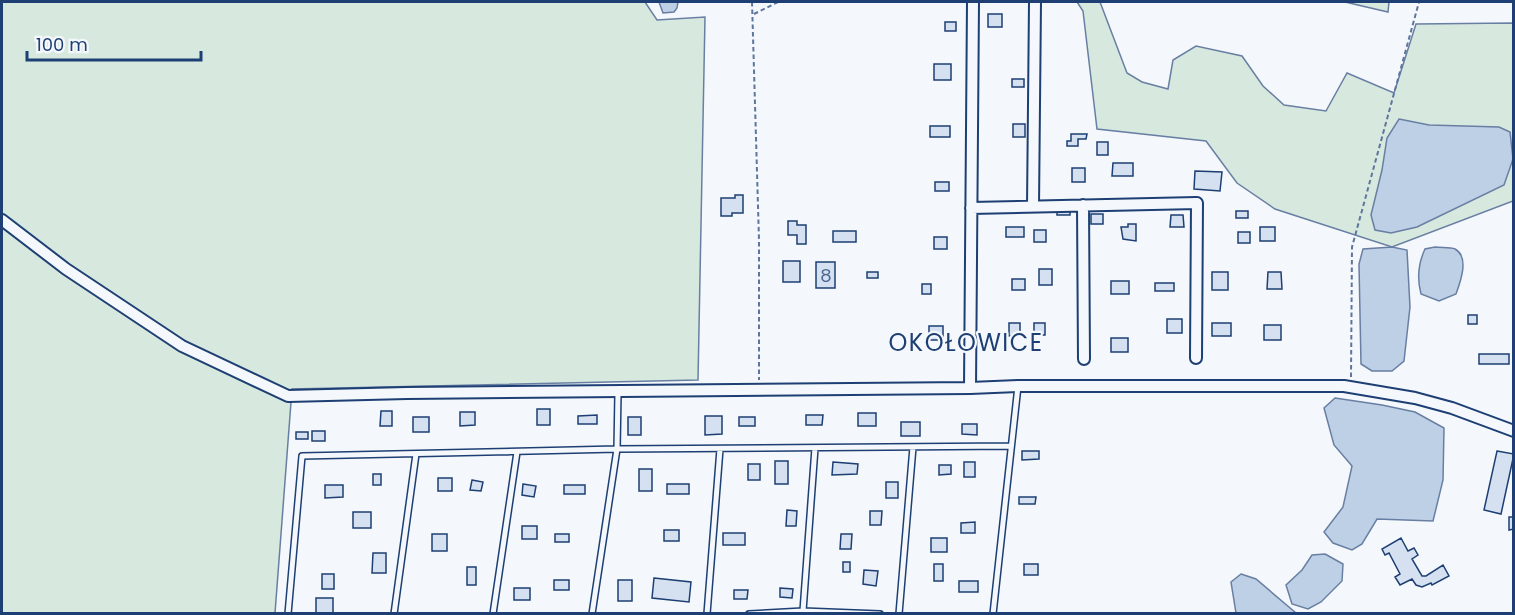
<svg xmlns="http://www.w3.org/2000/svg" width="1515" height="615" font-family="Poppins,sans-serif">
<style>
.green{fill:#d7e8df;stroke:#687fa3;stroke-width:1.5}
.water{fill:#bed0e5;stroke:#687fa3;stroke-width:1.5}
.building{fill:#d5e0f0;stroke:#1d3f73;stroke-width:1.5}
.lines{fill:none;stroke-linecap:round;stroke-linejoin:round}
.service-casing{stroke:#1d3f73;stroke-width:8}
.minor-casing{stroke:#1d3f73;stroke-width:14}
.path{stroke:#5e769c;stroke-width:2;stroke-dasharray:4.5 3;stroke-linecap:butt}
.service{stroke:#f4f7fb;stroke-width:5}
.minor{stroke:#f4f7fb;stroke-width:10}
.labels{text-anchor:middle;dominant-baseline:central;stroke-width:4.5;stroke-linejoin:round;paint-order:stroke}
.number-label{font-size:18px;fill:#4b6792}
.quarter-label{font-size:24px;letter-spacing:1.5px;fill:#1d3f73;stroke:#f4f7fb}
</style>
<rect width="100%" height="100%" fill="#f4f7fb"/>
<path class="green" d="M2 2H645L657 20 705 17 698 380 292 389 275 613H2Z
M1077 2H1100L1127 73 1142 82 1168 89 1173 60 1196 46 1242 56 1263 86 1284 105 1326 111 1347 73 1394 93 1416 24 1513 23V201L1392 247 1275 209 1237 183 1206 141 1097 129 1083 11Z
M1345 2H1389L1388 12Z"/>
<path class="water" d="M659 2H678L677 8 674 12 663 13Z
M1399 119 1429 125 1499 127 1510 132 1513 159 1504 185 1417 227 1391 233 1375 230 1371 215 1382 170 1387 138Z
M1392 247 1407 250 1410 307 1404 361 1392 371H1372L1361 364 1359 264 1363 249Z
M1435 247C1441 248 1450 247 1455 249 1470 257 1460 283 1456 294L1439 301 1421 294C1417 279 1418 264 1425 249Z
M1335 398 1382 405 1415 412 1444 428 1443 480 1433 521 1377 519 1362 544 1352 550 1333 543 1324 532 1343 507 1352 466 1334 445 1324 408Z
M1325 554 1343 564 1342 581 1321 602 1308 609 1292 604 1286 585 1302 570 1312 555Z
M1241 574 1256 579 1296 613H1236L1231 582Z"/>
<path class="building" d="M988 14H1002V27H988Z
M945 22H956V31H945Z
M934 64H951V80H934Z
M1012 79H1024V87H1012Z
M1013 124H1025V137H1013Z
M930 126H950V137H930Z
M1071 134H1087L1086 139H1078V146H1067V141H1071Z
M1097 142H1108V155H1097Z
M1113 163H1133V176H1112Z
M1072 168H1085V182H1072Z
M1195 171 1222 172 1220 191 1194 189Z
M935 182H949V191H935Z
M735 195H743V213H732V216H721V198H735Z
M1057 210H1070V215H1057Z
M1236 211H1248V218H1236Z
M1091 214H1103V224H1091Z
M1171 215H1183L1184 227H1170Z
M788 221H797V225H806V244H797V235H788Z
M1128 224H1136V241L1123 239 1121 227H1128Z
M1006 227H1024V237H1006Z
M1260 227H1275V241H1260Z
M1034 230H1046V242H1034Z
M833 231H856V242H833Z
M1238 232H1250V243H1238Z
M934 237H947V249H934Z
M783 261H800V282H783Z
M816 262H835V288H816Z
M1039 269H1052V285H1039Z
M867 272H878V278H867Z
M1212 272H1228V290H1212Z
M1268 272H1281L1282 289H1267Z
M1012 279H1025V290H1012Z
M1111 281H1129V294H1111Z
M1155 283H1174V291H1155Z
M922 284H931V294H922Z
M1468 315H1477V324H1468Z
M1167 319H1182V333H1167Z
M1009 323H1020V336H1009Z
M1034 323H1045V335H1034Z
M1212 323H1231V336H1212Z
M1264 325H1281V340H1264Z
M929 326H943V340H929Z
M1111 338H1128V352H1111Z
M1479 354H1509V364H1479Z
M537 409H550V425H537Z
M381 411H392V426H380Z
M460 412H475V425L460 426Z
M858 413H876V426H858Z
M597 415V424H578V416Z
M806 415H823L822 425H806Z
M705 416H722V434L705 435Z
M413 417H429V432H413Z
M628 417H641V435H628Z
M739 417H755V426H739Z
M901 422H920V436H901Z
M962 424H977V435L962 434Z
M312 431H325V441H312Z
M296 432H308V439H296Z
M1022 451H1039V459L1022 460Z
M1497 451 1514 454 1501 514 1484 510Z
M775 461H788V484H775Z
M833 462 858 464 857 474 832 475Z
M964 462H975V477H964Z
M748 464H760V480H748Z
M939 465H951V474L939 475Z
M639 469H652V491H639Z
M373 474H381V485H373Z
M438 478H452V491H438Z
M472 480 483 482 481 491 470 490Z
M886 482H898V498H886Z
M523 484 536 486 534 497 522 495Z
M667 484H689V494H667Z
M325 485H343V497L325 498Z
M564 485H585V494H564Z
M1019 497H1036L1035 504H1019Z
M787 510 797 511 796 526H786Z
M870 511H882L881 525H870Z
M353 512H371V528H353Z
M1509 517H1514V529L1509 530Z
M975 522V533H961V523Z
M522 526H537V539H522Z
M664 530H679V541H664Z
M723 533H745V545H723Z
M432 534H447V551H432Z
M555 534H569V542H555Z
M841 534H852L851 549H840Z
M931 538H947V552H931Z
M1401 538 1408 551 1414 548 1418 555 1412 559 1422 576H1426L1443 565 1449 576 1432 585 1431 583 1422 587 1416 585 1412 579 1400 585 1395 577 1400 574 1389 553 1385 555 1382 549Z
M373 553H386V573H372Z
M843 562H850V572H843Z
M934 564H943V581H934Z
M1024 564H1038V575H1024Z
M467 567H476V585H467Z
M864 570 878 571 876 586 863 584Z
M322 574H334V589H322Z
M654 578 691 582 689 602 652 598Z
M554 580H569V590H554Z
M618 580H632V601H618Z
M959 581H978V592H959Z
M514 588H530V600H514Z
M780 588 793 589 792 598 780 597Z
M734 590H748L747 599H734Z
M316 598H333V614H316Z"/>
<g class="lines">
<defs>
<path id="service" d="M803 611 815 448
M288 614 302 456 617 449 1011 446
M394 614 416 454
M493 614 517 452
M592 614 617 449 618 393
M707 614 720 449
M749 614 803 611 880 614
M899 614 913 447
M993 614 1018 386"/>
<path id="minor" d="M1083 205 1084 359
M1033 206 1035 2
M971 208 1197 203 1196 358
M2 220 66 269 182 346 288 396 407 393 970 388 1018 386H1344L1415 398 1452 408 1514 431
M970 388 973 2"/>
</defs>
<use href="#service" class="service-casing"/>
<use href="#minor" class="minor-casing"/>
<path class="path" d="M752 2 759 240V380
M754 14 778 2
M1351 377 1352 247 1419 2"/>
<use href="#service" class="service"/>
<use href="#minor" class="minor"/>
</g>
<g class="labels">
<g class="number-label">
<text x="826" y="275">8</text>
</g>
<g class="quarter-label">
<text x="966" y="342">OKOŁOWICE</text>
</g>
</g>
<rect width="1515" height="615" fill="none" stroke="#1d3f73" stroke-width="6"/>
<path d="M27 51v9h174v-9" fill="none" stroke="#1d3f73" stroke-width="3"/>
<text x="36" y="51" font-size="18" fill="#1d3f73" stroke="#f4f7fb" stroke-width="4.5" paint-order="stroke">100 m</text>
</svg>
